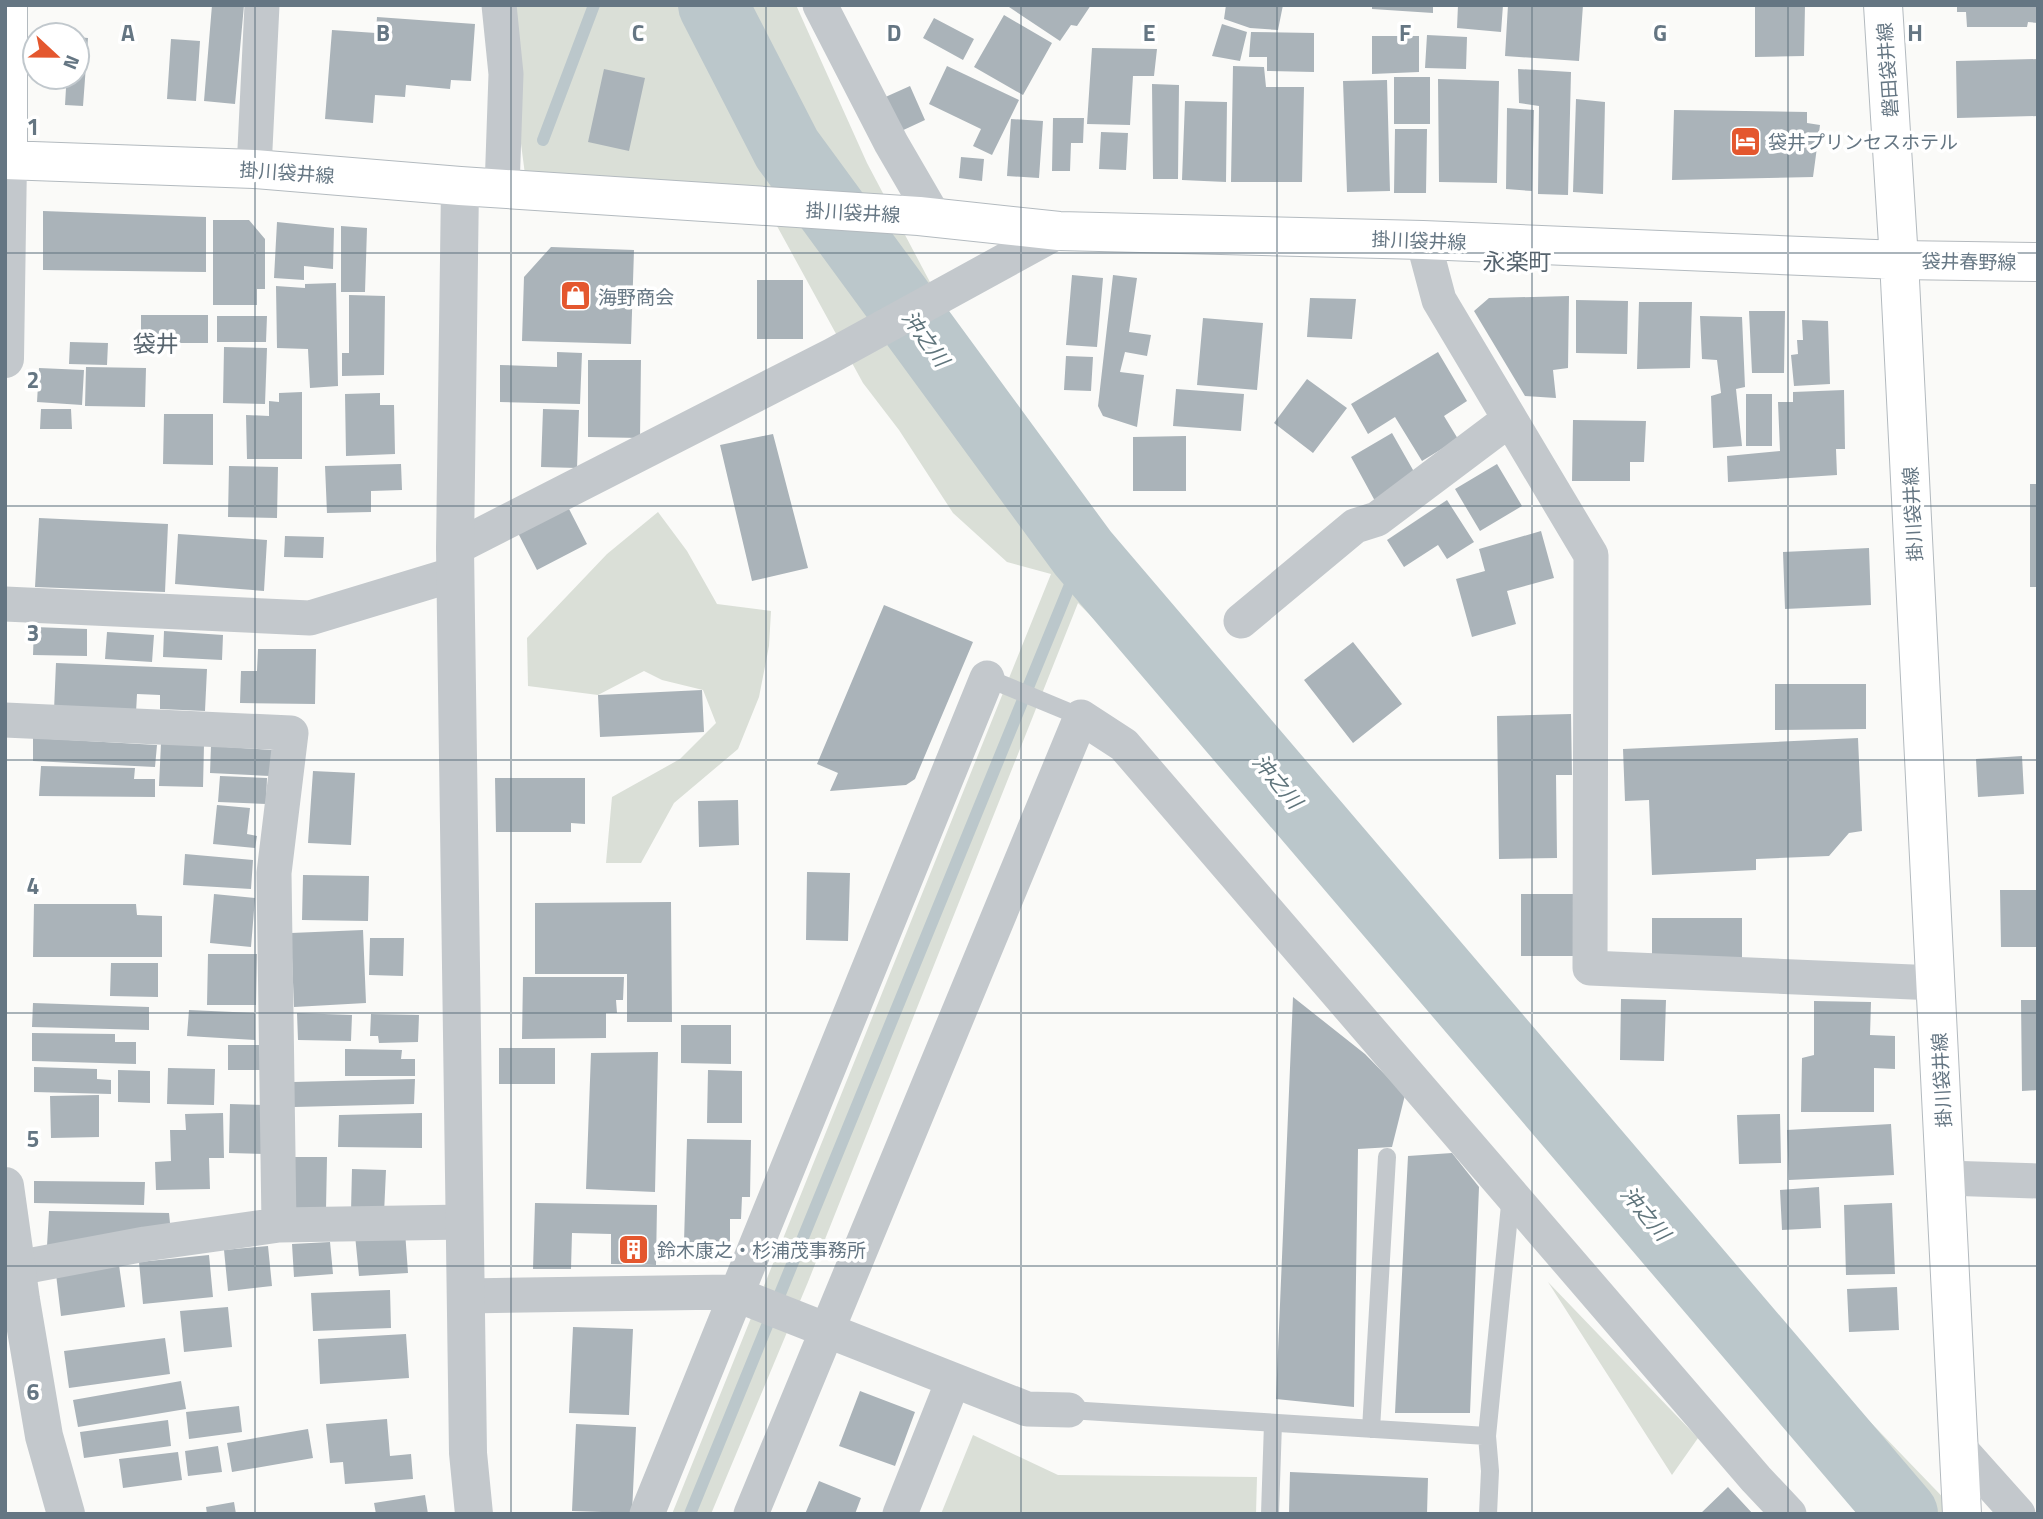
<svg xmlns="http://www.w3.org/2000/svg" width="2043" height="1519" font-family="'Titillium Web','Noto Sans JP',sans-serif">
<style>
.green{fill:#dadfd7}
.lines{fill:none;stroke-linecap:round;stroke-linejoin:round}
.stream{stroke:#bbc7cb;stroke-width:12}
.river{stroke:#bbc7cb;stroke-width:70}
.building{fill:#aab3b9}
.secondary-casing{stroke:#b3babf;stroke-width:40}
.primary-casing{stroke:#b5babe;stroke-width:40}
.service{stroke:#c3c8cc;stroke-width:18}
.minor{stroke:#c3c8cc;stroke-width:35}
.tertiary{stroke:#c3c8cc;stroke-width:38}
.secondary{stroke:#fff;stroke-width:38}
.primary{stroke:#fff;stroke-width:38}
.grid{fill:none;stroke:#657683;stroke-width:2;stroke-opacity:0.55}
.labels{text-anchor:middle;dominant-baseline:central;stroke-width:7;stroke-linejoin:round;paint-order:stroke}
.street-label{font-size:19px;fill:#657683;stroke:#fff}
.poi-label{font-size:19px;fill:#657683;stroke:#fff;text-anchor:start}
.water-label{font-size:21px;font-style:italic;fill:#60757c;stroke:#fff}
.quarter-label{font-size:23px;fill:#57646e;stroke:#fff}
.grid-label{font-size:23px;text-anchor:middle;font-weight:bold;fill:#657683;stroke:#fff;stroke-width:7;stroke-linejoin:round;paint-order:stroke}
</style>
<rect width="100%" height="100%" fill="#fafaf8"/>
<path class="green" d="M503 5H796L867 163 987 390 1181 640 1796 1345 1959 1514H1865L1101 626 1078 603 808 1282 711 1514H672L1051 574 1007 562 953 513 899 430 863 383 766 206 527 190Z
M658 512 687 551 717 604 771 611 769 646 759 697 738 749 674 803 641 863H606L612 797 680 759 716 723 703 690 662 680 644 671 598 695 528 686 527 638 607 554Z
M1548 1282 1698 1438 1672 1475Z
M973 1435 1058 1475 1257 1477 1256 1514H941Z"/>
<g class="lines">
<path class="stream" d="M543 140 594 5
M690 1514 1083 553"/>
<path class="river" d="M713 5 787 149 1083 553 1903 1514"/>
</g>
<path class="building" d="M212 5H244L235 104 204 101Z
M1006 5H1091L1077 26 1071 25 1060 41Z
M1226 5H1283L1278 30 1250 28 1224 19Z
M1372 5H1433V13L1372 9Z
M1458 5H1503L1501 32 1457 28Z
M1508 5H1583L1579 61 1505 56Z
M1755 5H1805L1804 56 1755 57Z
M1957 5H2038V23L2028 22 2027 27H1967L1966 12H1957Z
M1004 15 1052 43 1023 95 974 67Z
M377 17 475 24 471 81 451 80 450 89 406 85 405 97 375 95 373 123 325 119 332 30 376 33Z
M934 18 974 39 963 60 923 38Z
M1222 24 1247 32 1240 61 1212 56Z
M1251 32 1314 33V72L1267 71V57H1249Z
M1427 35 1467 37 1466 69 1425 68Z
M1372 36H1419V72L1372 74Z
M77 37 88 38 83 106 65 105 66 88 48 87 49 77H77Z
M171 39 200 41 196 101 167 99Z
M1092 48 1157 49 1154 76H1133L1130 125 1087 124Z
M2038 59V116L1957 118 1956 61Z
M947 66 1019 100 992 155 973 146 981 129 929 104Z
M1233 66 1264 67 1266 87H1304L1302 182H1231Z
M604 69 645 78 629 151 588 142Z
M1518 69 1571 72 1568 195 1538 194 1539 106 1519 103Z
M1394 77H1430V124H1394Z
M1438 79 1499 81 1497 183 1439 182Z
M1387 80 1390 191 1347 192 1343 81Z
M1152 84 1179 85 1178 179H1153Z
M910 86 925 120 897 133 881 99Z
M1576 99 1605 102 1603 194 1573 192Z
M1185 101 1227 102 1226 182 1182 180Z
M1507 108 1534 110 1532 191 1506 189Z
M1674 110 1807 112V123L1820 125 1813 177 1672 180Z
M1053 118H1084L1083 143H1071L1070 171H1052Z
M1011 119 1043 121 1039 178 1007 176Z
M1395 129H1427L1426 193H1394Z
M1101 132 1128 133 1126 170 1099 169Z
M961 157 984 159 982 181 959 178Z
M43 211 206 217V272L43 270Z
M213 220H249L265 239V289H257V305H213Z
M277 222 334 228 333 269 304 266V280L274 278Z
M341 226 367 228 365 292H341Z
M551 247 634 250 631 344 522 341 524 277Z
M1072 275 1103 278 1097 347 1066 345Z
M1113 275 1137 278 1129 332 1151 335 1147 356 1125 352 1120 372 1144 375 1137 427 1103 416 1098 406Z
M757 280H803V339H757Z
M336 283 338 386 310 388 308 349 277 348 276 286 305 288V284Z
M349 295 385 296 384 375 342 376V353H349Z
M1569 296 1568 368 1553 370 1556 398 1525 396 1474 311 1489 298Z
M1310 298 1356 299 1352 339 1307 337Z
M1576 300 1628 301 1627 354 1576 353Z
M1639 302H1692L1690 368 1637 369Z
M1749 311H1785L1784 373H1752Z
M141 315H208V343H141Z
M217 316H267L266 342H217Z
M1700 316 1742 317 1745 387 1736 389 1742 446 1713 448 1711 396 1721 393 1717 360 1702 359Z
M1203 318 1263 323 1257 390 1197 385Z
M1802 320 1828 321 1830 384 1794 386 1791 355 1798 354 1797 340H1803Z
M70 342 108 343 107 365 69 364Z
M224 347 267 348 265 404 223 403Z
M557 352 582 353 580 404 500 402V365L557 367Z
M1438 352 1467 401 1444 416 1458 439 1422 461 1395 417 1368 434 1351 404Z
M1066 356 1093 357 1091 391 1064 390Z
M588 360H641L640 438 588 437Z
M86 367 146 368 145 407 85 406Z
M39 368 84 370 82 405 37 402Z
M1307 379 1347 408 1313 453 1274 423Z
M1176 389 1244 394 1241 431 1173 426Z
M1844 390 1845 449H1836L1837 475 1728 482 1727 456 1780 451 1778 402H1793V392Z
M302 392V459H247L246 415 269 416V401L279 402V393Z
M380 393V405H394L395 454 346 456 345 394Z
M1746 394H1772V446H1746Z
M41 409H71L72 429H40Z
M543 409 579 410 577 468 541 467Z
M164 414H213V465L163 464Z
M1573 420 1646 421 1644 462H1630V481H1572Z
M1392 433 1417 477 1375 501 1351 457Z
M773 434 808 568 752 581 720 445Z
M1186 436V491H1133V437Z
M401 464 402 490 371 491V512L327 513 325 466Z
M1497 464 1522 506 1480 531 1455 489Z
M229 466 278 467 277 518 228 517Z
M2030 484H2038V587H2030Z
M1447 500 1474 542 1447 559 1438 545 1404 567 1387 540Z
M568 507 587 544 537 570 518 533Z
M39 518 168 524 165 592 35 587Z
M1541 531 1554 578 1507 591 1516 624 1472 637 1456 579 1485 571 1479 549Z
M178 534 267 540 264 591 175 584Z
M285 536 324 537 323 558 284 557Z
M1869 548 1871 605 1785 609 1783 552Z
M884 605 973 642 915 779 906 785 830 791 838 773 817 764Z
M34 627 87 629V656L33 655Z
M164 631 223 635 222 660 163 657Z
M107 632 154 635 152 662 105 659Z
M1353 642 1402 704 1353 743 1304 680Z
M258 649H316L315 704 240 703 241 671H257Z
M56 663 207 669 205 711 160 709V695L137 694 136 713 54 710Z
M1775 684H1866V729L1775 730Z
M702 690 704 732 600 737 598 695Z
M1571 714 1572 775H1556L1557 858 1499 859 1497 716Z
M33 738 157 745 155 767 33 761Z
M1858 738 1862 831 1849 833 1829 856 1756 859V870L1652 875 1649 800 1625 801 1623 749Z
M161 743 204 745 203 787 159 786Z
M211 746 272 750 270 776 210 773Z
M2022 756 2024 794 1978 797 1976 759Z
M41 766 135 768 134 779H155V797L39 796Z
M313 771 355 773 351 845 308 843Z
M220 776 267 778 266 804 218 802Z
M495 778H585V824L571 823V832H496Z
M738 800 739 845 699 847 698 801Z
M217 805 250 808 247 834 257 836 255 848 213 844Z
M185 854 253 860 251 889 183 885Z
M807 872 850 873 848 941 806 940Z
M303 875 369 876 368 921 302 920Z
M2000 890H2038V947H2001Z
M214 894 255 898 251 947 210 943Z
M1521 894H1574L1575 956H1521Z
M671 902 672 1022H627V974H535V903Z
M34 904H136L137 915 162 916V957H33Z
M1652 918H1742V960L1652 961Z
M363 930 366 1003 294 1007 291 933Z
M370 938H404L403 976 369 975Z
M208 954H257L256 1005H207Z
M111 963H158V997L110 996Z
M523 977H624L623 1000H616L617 1013H606V1038L522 1039Z
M1293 997 1365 1054 1405 1095 1392 1147 1358 1149 1354 1407 1276 1399Z
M1621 999 1666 1000 1664 1061 1620 1060Z
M2021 1000H2038V1090L2022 1091Z
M1814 1001 1871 1002 1870 1035 1895 1036V1069L1874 1068V1112H1801L1802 1058 1814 1055Z
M33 1003 149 1007V1030L32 1027Z
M189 1010 255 1013V1040L187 1036Z
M297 1013 352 1015 351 1041 298 1040Z
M371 1014 419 1015 418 1042 379 1043 378 1036H370Z
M681 1025H731V1064L681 1063Z
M32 1033 115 1034V1042H136V1064L32 1061Z
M228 1045H265V1070H228Z
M499 1048H555V1084H499Z
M345 1049 402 1050 401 1059H415V1076H345Z
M658 1052 655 1192 586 1189 591 1053Z
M34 1067 97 1069V1079L111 1080V1094L34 1092Z
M168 1068 215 1069 214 1105 167 1104Z
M118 1070 150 1071V1103L118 1102Z
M708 1070 742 1071V1123H707Z
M415 1079 414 1104 294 1107 293 1082Z
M99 1095V1137L51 1138 50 1096Z
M230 1104 267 1105 266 1154 229 1153Z
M223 1113 224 1158H209L210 1189 156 1190 155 1162 171 1161 170 1130H186L185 1114Z
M422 1113V1148L338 1147 339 1115Z
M1780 1114 1781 1163 1739 1164 1737 1115Z
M1891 1124 1894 1175 1789 1180 1787 1130Z
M687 1139 751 1140 750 1197H742L741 1219H730V1243L684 1242Z
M1452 1153 1479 1187 1470 1413H1395L1408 1156Z
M290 1157H327L326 1210H290Z
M352 1169 386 1170 384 1214 351 1212Z
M34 1181 145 1182 144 1205 34 1203Z
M1819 1187 1821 1228 1782 1230 1780 1190Z
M535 1203 657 1205 656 1265 611 1264V1234L572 1233 571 1269H533Z
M1892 1203 1895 1274 1846 1275 1844 1205Z
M49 1211 169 1213 171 1233 47 1246Z
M405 1231 408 1273 359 1276 355 1235Z
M330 1242 333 1274 294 1277 292 1244Z
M268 1246 272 1286 228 1291 224 1250Z
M209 1255 213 1297 143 1304 139 1262Z
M119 1265 125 1307 61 1316 56 1274Z
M1897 1287 1899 1330 1849 1332 1847 1289Z
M390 1290 391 1328 313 1331 311 1293Z
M228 1307 232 1347 184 1352 180 1311Z
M573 1327 633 1329 629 1415 569 1413Z
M406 1334 409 1378 320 1384 318 1339Z
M165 1338 170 1374 69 1388 64 1351Z
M181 1381 186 1409 78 1427 73 1400Z
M860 1391 915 1412 895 1466 839 1446Z
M239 1406 242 1432 189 1439 186 1412Z
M387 1419 390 1456 411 1454 413 1479 345 1484 343 1462 330 1463 326 1424Z
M168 1420 171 1446 84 1458 80 1432Z
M576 1424 636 1427 632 1513 572 1511Z
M308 1429 313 1458 232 1472 227 1443Z
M218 1446 222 1472 188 1476 185 1451Z
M178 1452 182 1480 123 1488 119 1459Z
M1290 1472 1428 1478 1427 1514H1289Z
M819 1481 861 1498 855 1514H805Z
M1728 1487 1753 1514H1700Z
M425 1495 428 1514H376L374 1503Z
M234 1502 236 1514H207L206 1507Z"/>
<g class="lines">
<defs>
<path id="secondary" d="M1883 5 1899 260 1962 1514
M5 160 254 169 460 186 919 216 1059 231 1423 240 1899 260
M8 160V5"/>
<path id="primary" d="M1899 260 2038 262"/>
</defs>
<use href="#secondary" class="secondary-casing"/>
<use href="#primary" class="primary-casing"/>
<path class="service" d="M987 678 1081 717
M1069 1410 1487 1436 1490 1471 1488 1514
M1371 1429 1387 1157
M1487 1436 1511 1195
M1270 1514 1273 1423"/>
<path class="minor" d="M499 5 506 74 502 189
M820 5 891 143 934 217
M254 169 262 5
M1423 240 1439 300 1591 555 1590 968 1936 983
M455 548 833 355 1059 231
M5 604 310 618 455 574
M1241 621 1355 526 1377 519 1510 419
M5 720 291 733 274 873 279 1225
M1945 1178 2038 1181
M17 1268 145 1244 279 1225 465 1222
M466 1296 730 1292 1027 1409 1069 1410
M1959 1448 2018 1514
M647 1514 987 678
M751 1514 1081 717 1124 745 1756 1479 1789 1514
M900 1514 953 1381"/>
<path class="tertiary" d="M460 186 455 548 468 1453 474 1514
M5 359 8 160
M5 1186 21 1300 44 1436 66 1514"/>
<use href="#secondary" class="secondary"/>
<use href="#primary" class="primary"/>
</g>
<path class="grid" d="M255 5V1514M511 5V1514M766 5V1514M1021 5V1514M1277 5V1514M1532 5V1514M1788 5V1514M5 253H2038M5 506H2038M5 760H2038M5 1013H2038M5 1266H2038"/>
<defs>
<symbol id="hotel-square" viewBox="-11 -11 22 22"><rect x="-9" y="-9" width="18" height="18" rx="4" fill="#e4572e" stroke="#fff"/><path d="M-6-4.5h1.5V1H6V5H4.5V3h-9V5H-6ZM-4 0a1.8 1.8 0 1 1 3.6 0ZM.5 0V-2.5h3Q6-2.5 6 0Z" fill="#fff"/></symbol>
<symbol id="shop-square" viewBox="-11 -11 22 22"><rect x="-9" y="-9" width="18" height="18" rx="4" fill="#e4572e" stroke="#fff"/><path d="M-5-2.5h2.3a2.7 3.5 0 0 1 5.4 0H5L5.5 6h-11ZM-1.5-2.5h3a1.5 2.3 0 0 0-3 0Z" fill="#fff"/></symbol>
<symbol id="building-square" viewBox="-11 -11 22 22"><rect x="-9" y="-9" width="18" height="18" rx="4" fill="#e4572e" stroke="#fff"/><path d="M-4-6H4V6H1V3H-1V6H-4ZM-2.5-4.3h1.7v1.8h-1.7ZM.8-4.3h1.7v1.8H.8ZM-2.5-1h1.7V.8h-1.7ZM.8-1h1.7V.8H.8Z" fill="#fff"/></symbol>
</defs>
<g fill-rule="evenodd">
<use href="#hotel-square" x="1728" y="124" width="35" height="35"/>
<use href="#shop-square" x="558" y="278" width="35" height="35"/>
<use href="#building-square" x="616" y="1232" width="35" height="35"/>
</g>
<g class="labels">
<g class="street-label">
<text transform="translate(1887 70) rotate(-94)">磐田袋井線</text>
<text transform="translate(287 172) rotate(4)">掛川袋井線</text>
<text transform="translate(853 212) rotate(3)">掛川袋井線</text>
<text transform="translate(1419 240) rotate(2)">掛川袋井線</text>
<text transform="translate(1969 261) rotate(1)">袋井春野線</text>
<text transform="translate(1912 514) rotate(-93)">掛川袋井線</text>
<text transform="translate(1941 1080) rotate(-93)">掛川袋井線</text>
</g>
<g class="poi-label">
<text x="1768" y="141">袋井プリンセスホテル</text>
<text x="598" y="296">海野商会</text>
<text x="657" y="1249">鈴木康之・杉浦茂事務所</text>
</g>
<g class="water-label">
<text transform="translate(926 338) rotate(54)">沖之川</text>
<text transform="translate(1278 781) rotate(50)">沖之川</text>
<text transform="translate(1646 1213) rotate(50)">沖之川</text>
</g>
<g class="quarter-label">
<text x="1517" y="261">永楽町</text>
<text x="156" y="343">袋井</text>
</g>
</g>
<g class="grid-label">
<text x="128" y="41">A</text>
<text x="383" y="41">B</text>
<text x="638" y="41">C</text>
<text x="894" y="41">D</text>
<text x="1149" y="41">E</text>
<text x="1405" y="41">F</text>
<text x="1660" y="41">G</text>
<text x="1915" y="41">H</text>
<text x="33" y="135">1</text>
<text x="33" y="388">2</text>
<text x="33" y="641">3</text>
<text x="33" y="894">4</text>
<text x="33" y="1147">5</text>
<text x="33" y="1400">6</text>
</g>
<rect width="2043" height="1519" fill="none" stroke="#657683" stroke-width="14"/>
<g transform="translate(56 56) rotate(112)"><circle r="33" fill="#ffffff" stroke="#c1c8cd" stroke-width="2"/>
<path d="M0-5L12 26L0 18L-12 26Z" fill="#e4572e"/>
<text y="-10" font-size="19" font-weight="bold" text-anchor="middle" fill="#657683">N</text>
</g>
</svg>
